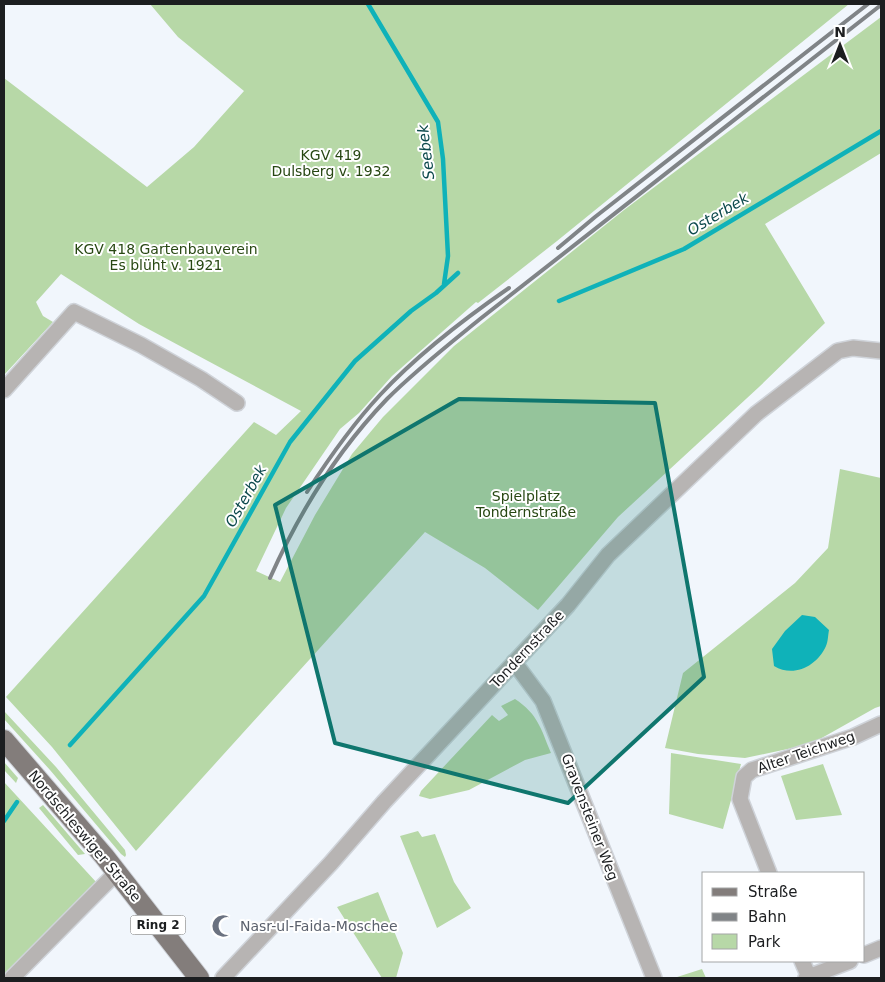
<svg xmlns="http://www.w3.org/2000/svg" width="885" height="982" font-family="'DejaVu Sans',sans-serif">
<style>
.green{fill:#b7d8a7}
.water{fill:#0fb2b9}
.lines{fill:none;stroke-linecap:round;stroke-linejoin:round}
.stream{stroke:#0fb2b9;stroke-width:4.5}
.minor-casing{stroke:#cfd3d9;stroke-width:18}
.major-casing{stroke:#cfd3d9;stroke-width:22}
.minor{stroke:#b7b4b3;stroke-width:15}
.major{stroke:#837d7b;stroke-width:20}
.rail{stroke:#808487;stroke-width:4}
.marked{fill:#0f766e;fill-opacity:0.2;stroke:#0f766e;stroke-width:4;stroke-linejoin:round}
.labels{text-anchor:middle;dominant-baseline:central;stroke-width:4;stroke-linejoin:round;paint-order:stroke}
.shield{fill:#fff;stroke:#606263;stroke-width:1}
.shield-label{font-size:12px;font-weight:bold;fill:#1c1e20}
.park-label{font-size:14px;fill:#274712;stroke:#fff}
.street-label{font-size:14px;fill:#1c1e20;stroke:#fff}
.worship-label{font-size:14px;fill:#5b616d;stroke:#fff;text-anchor:start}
.water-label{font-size:15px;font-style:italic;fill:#0d4a4d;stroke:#fff}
</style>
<rect width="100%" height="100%" fill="#f1f6fc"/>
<path class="green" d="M150 4H849L557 241 478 303 476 302 392 376 359 413 340 429 286 508 256 571 280 582 315 515 352 454 383 417 454 346 624 210 881 17V153L765 224 825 323 759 387 618 517 538 610 485 568 425 532 136 851 52 747 6 697 254 422 276 435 301 411 139 324 61 274 36 302 43 316 53 322 4 375V78L147 187 194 147 244 91 178 37Z
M840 469 881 478V706L875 708 811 744 745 758 698 754 665 748 683 673 795 583 828 548Z
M515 699C538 714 541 729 551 753L525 760 469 790 430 799 419 796 421 791 492 715 499 721 508 715 501 706Z
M4 711 56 767 125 850 126 855 125 857 121 854 50 770 4 719Z
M671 753 741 764 723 829 669 814Z
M4 762 18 778 16 783 4 770Z
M823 764 842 815 796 820 781 776Z
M4 782 97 883 4 977Z
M43 805 85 854 78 855 39 808Z
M418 831 422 837 435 834 454 882 471 908 437 928 400 836Z
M378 892 403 953 396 978H382L337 907Z
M702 969 706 978H674Z"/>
<path class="water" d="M802 615 815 617 829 630C828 635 828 642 826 646 817 666 794 678 774 666L772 649 785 631Z"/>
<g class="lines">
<path class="stream" d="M368 4 438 122 443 159 448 256 444 284
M559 301 684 249 881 131
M70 745 204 596 290 442 355 361 411 311 436 293 458 273
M4 821 17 802"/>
<defs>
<path id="minor" d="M4 390 74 312 141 345 201 379 237 403
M514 662 543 701 654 978
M769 873 740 799 744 777 752 770 853 737 881 724
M864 955 881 948
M802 961 809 977
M12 978 117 872
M223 978 331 863 384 802 568 605 608 555 756 414 838 351 853 348 881 351
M806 978 850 961"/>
<path id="major" d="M4 740 104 856 199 978"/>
</defs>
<use href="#minor" class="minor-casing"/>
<use href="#major" class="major-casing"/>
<use href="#minor" class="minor"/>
<use href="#major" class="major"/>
<path class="rail" d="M558 248 595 217 868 4
M307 492C329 458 352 425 380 395 418 354 464 319 509 288
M270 578C299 513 338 450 387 399 416 370 448 345 480 319L881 5"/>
</g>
<path class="marked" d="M459 399 655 403 704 677 568 803 335 743 275 505Z"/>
<defs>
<symbol id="mosque-bare" viewBox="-9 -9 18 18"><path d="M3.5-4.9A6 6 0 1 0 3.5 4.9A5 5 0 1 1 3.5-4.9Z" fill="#6b7280" stroke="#fff" stroke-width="2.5" paint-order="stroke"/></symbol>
</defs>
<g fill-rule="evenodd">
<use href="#mosque-bare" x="207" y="910" width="32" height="32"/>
</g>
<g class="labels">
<rect class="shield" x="130.5" y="915.5" width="55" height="19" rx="4"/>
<g class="shield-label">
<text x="158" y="925">Ring 2</text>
</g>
<g class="park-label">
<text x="331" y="155">KGV 419<tspan x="331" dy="16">Dulsberg v. 1932</tspan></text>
<text x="166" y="249">KGV 418 Gartenbauverein<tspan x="166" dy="16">Es blüht v. 1921</tspan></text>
<text x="526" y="496">Spielplatz<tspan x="526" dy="16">Tondernstraße</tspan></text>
</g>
<g class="street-label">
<text transform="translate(527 649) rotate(-47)">Tondernstraße</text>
<text transform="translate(806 752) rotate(-19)">Alter Teichweg</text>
<text transform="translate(590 817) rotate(69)">Gravensteiner Weg</text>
<text transform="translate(85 836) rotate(50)">Nordschleswiger Straße</text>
</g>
<g class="worship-label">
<text x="240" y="926">Nasr-ul-Faida-Moschee</text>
</g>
<g class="water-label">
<text transform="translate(426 152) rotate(-97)">Seebek</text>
<text transform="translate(718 214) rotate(-31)">Osterbek</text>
<text transform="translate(246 496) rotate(-61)">Osterbek</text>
</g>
</g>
<rect width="885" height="982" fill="none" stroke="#1c1e20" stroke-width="10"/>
<rect x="702" y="872" width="162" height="90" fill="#ffffff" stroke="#a4a5a6"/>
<rect x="712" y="888" width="25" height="8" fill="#837d7b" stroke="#a4a5a6"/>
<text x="748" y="897" font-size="15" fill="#1c1e20">Straße</text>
<rect x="712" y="913" width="25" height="8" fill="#808487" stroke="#a4a5a6"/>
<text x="748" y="922" font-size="15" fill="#1c1e20">Bahn</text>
<rect x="712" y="934" width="25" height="15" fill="#b7d8a7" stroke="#a4a5a6"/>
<text x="748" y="947" font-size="15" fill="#1c1e20">Park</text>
<g transform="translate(840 45)" stroke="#ffffff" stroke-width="4" paint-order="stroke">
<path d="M0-4L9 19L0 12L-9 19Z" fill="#1c1e20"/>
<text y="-8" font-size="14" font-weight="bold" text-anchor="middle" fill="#1c1e20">N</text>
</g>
</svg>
